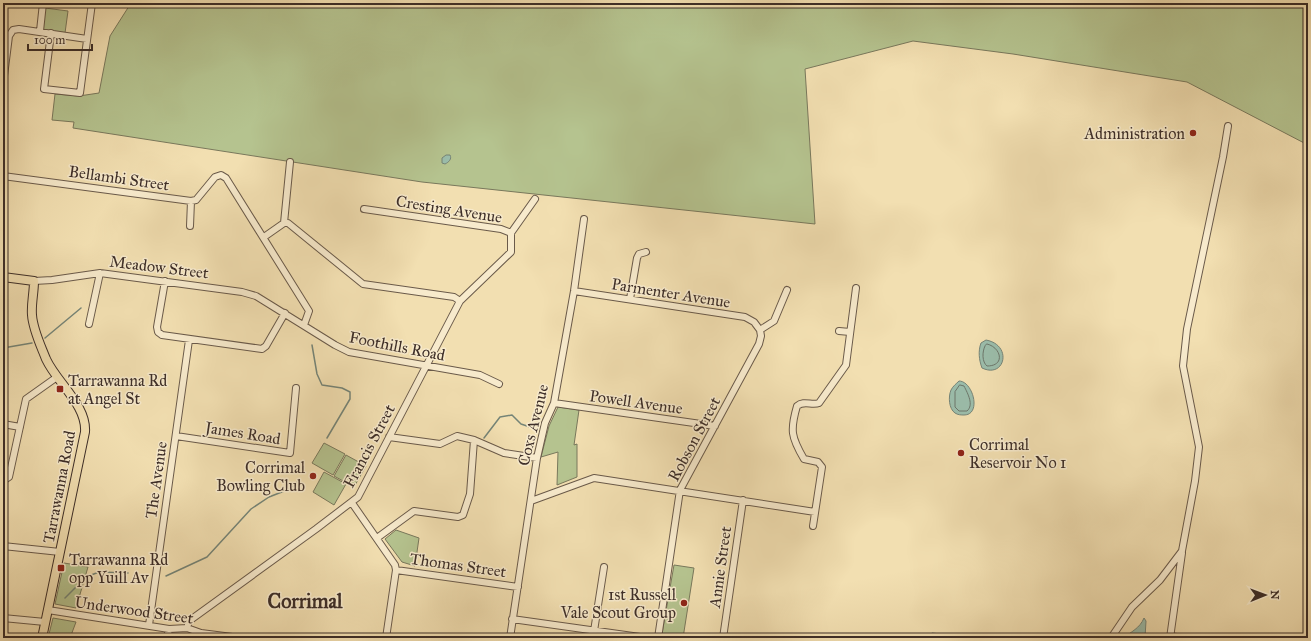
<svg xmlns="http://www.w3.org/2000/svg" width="1311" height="641" font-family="'IM FELL Great Primer',serif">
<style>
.green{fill:#b5c38f;stroke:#79785c}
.water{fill:#9bbdab;stroke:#758477}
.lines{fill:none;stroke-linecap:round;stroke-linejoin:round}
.shore{stroke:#6c766a;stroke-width:1}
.stream{stroke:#758477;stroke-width:1.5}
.minor-casing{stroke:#6a5a4a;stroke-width:8}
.major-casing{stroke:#3d2e28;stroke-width:10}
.minor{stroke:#f7eacc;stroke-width:6}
.major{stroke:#f2dfb1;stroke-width:8}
.poi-dot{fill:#8f2418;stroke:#f7eacc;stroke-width:1.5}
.labels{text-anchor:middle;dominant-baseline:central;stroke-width:3;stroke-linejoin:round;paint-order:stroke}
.poi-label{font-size:16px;fill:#3d2e28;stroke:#f7eacc;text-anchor:end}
.street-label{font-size:16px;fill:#3d2e28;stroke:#f7eacc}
.district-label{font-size:20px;font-weight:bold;fill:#3d2e28;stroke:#f7eacc}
</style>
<rect width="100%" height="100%" fill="#f2dfb1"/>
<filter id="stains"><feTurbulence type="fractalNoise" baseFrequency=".005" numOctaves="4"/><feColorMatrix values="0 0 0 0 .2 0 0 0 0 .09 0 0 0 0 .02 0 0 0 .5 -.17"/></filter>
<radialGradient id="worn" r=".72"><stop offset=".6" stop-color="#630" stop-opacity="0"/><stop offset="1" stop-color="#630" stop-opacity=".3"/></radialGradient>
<path class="green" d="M131 3H1308V145L1187 82 1013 54 913 41 805 69 815 224 422 182 73 128 74 122 52 120 55 94 79 96 99 93 110 36Z
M45 8 68 11 65 33 44 30 42 27Z
M558 407 579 410 574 445 577 444V477L557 485 558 452 541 457 549 426Z
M324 443 345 454 333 475 312 463Z
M346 455 366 466 354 487 334 476Z
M324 472 346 484 334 505 313 492Z
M396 530 419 538 415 566 402 562 385 539Z
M64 563 88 567 76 608 55 604Z
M674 565 694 568 683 638 664 636 662 634Z
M53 618 76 622 70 638H48Z"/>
<path class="water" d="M446 155H450C452 159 449 162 445 164L442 163V158Z
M986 340C1013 345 1005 379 982 368 979 360 978 351 981 343Z
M959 381C973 381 982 415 964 415 961 415 958 415 955 413 949 409 948 397 951 390 953 386 956 384 959 381Z
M1144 618 1146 621 1145 638H1123C1131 632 1140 628 1144 618Z
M932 633 950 635 954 638H926Z"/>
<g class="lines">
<path class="shore" d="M987 344C1001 347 1006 366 987 366 982 362 982 352 985 346Z
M960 385 964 386C968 394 974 405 967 411H959L955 407V392Z"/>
<path class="stream" d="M45 338 81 308
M312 345 317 374 322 385 342 388 350 392V399L327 438
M3 348 32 343
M484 438 500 417 512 415 521 424 536 429
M166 576 207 557 251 509 269 497 292 488 300 479
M65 598 86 577 99 572 128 573"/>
<defs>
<path id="minor" d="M40 31 43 3
M51 33 44 89 80 93 92 3
M3 84 9 36 13 30 19 29 87 39
M3 176 191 201 196 200 215 177 221 175 226 178 309 311 304 325
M284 223H288L363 284 454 297 460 301
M284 223 290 162
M190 226 191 201
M511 233 535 199
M264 237 284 223
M34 281 52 280 100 273 242 292 256 296 335 345 349 352 480 375 499 384
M165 281 157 327 158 332 162 335 262 349 266 346 285 313
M574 291 745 317 754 322 760 330
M630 299 637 258 639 254 646 252
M89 324 100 273
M760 330 774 321 787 290
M839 331 850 332
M554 403 715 426
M3 424 20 427
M176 436 290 453 296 388
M389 437 440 444 457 436 474 440 504 453 537 458
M3 481 9 477 26 399 57 377
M531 501 594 478 815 512
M352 503 395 565 396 570 386 638
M813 526 822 467 818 462 804 459C791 437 790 430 797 406 804 400 812 406 819 403L846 365 856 288
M377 538 414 511 458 517 463 515 470 494 474 440
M3 546 60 552
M396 570 518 587
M48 610 169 629 187 628 201 633 240 638
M3 618 45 622
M512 619 647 638
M149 625 189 340
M187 628 189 621 316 529 358 497 460 301 511 252V233L501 229 364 209
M594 631 604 567
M1170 636 1183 638
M167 638 169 629
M510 638 537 458 545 423 554 403 574 291 584 219
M658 638 680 490 759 344 761 336 760 330
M723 638 743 500
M1111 638 1132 607 1160 580 1182 551 1195 481 1199 447 1183 366 1187 329 1223 157 1228 126
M1170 638 1182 553"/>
<path id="major" d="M3 277 34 281C34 293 31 304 32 315 33 330 41 346 46 359 57 383 87 405 85 432L42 638"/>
</defs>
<use href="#minor" class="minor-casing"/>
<use href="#major" class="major-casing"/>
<use href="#minor" class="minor"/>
<use href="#major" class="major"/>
</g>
<g class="poi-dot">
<circle cx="1193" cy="133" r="4"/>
<rect x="56" y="385" width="8" height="8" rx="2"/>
<circle cx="961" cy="453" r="4"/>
<circle cx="313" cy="476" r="4"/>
<rect x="57" y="564" width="8" height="8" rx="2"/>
<circle cx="684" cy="603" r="4"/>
</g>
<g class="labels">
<g class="poi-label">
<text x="1185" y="133">Administration</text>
<text x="68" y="380" text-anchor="start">Tarrawanna Rd<tspan x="68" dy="18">at Angel St</tspan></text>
<text x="969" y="444" text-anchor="start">Corrimal<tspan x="969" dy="18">Reservoir No 1</tspan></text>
<text x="305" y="467">Corrimal<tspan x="305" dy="18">Bowling Club</tspan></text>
<text x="69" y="559" text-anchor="start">Tarrawanna Rd<tspan x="69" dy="18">opp Yuill Av</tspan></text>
<text x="676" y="594">1st Russell<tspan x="676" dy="18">Vale Scout Group</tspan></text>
</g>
<g class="street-label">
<text transform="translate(119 178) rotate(8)">Bellambi Street</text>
<text transform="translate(449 209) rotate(9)">Cresting Avenue</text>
<text transform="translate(159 267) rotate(7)">Meadow Street</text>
<text transform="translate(671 293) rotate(9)">Parmenter Avenue</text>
<text transform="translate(397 346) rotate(11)">Foothills Road</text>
<text transform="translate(636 402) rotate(8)">Powell Avenue</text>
<text transform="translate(533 425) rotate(-76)">Coxs Avenue</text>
<text transform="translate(243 433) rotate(9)">James Road</text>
<text transform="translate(694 439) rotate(-62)">Robson Street</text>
<text transform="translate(369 446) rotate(-62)">Francis Street</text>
<text transform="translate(156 480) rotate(-82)">The Avenue</text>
<text transform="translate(59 487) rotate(-79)">Tarrawanna Road</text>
<text transform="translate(458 565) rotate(8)">Thomas Street</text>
<text transform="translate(720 567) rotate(-82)">Annie Street</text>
<text transform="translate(134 610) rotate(8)">Underwood Street</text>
</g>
<g class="district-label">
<text x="305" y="601">Corrimal</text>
</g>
</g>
<rect width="1311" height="641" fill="none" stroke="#f2dfb1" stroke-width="16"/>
<rect x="4" y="4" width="1303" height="633" fill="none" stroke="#3d2e28" stroke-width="2"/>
<rect x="8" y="8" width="1295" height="625" fill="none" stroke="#3d2e28"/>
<g transform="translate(1265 595) rotate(89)" stroke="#f7eacc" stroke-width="3" paint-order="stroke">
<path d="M0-3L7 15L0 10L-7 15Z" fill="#3d2e28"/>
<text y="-6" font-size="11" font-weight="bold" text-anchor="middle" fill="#3d2e28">N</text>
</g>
<path d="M28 44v6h64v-6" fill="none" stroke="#3d2e28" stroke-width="2"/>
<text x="34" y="44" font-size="12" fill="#3d2e28" stroke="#f7eacc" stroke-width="3" paint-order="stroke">100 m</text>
<rect width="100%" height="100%" filter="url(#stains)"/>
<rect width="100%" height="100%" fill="url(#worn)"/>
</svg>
